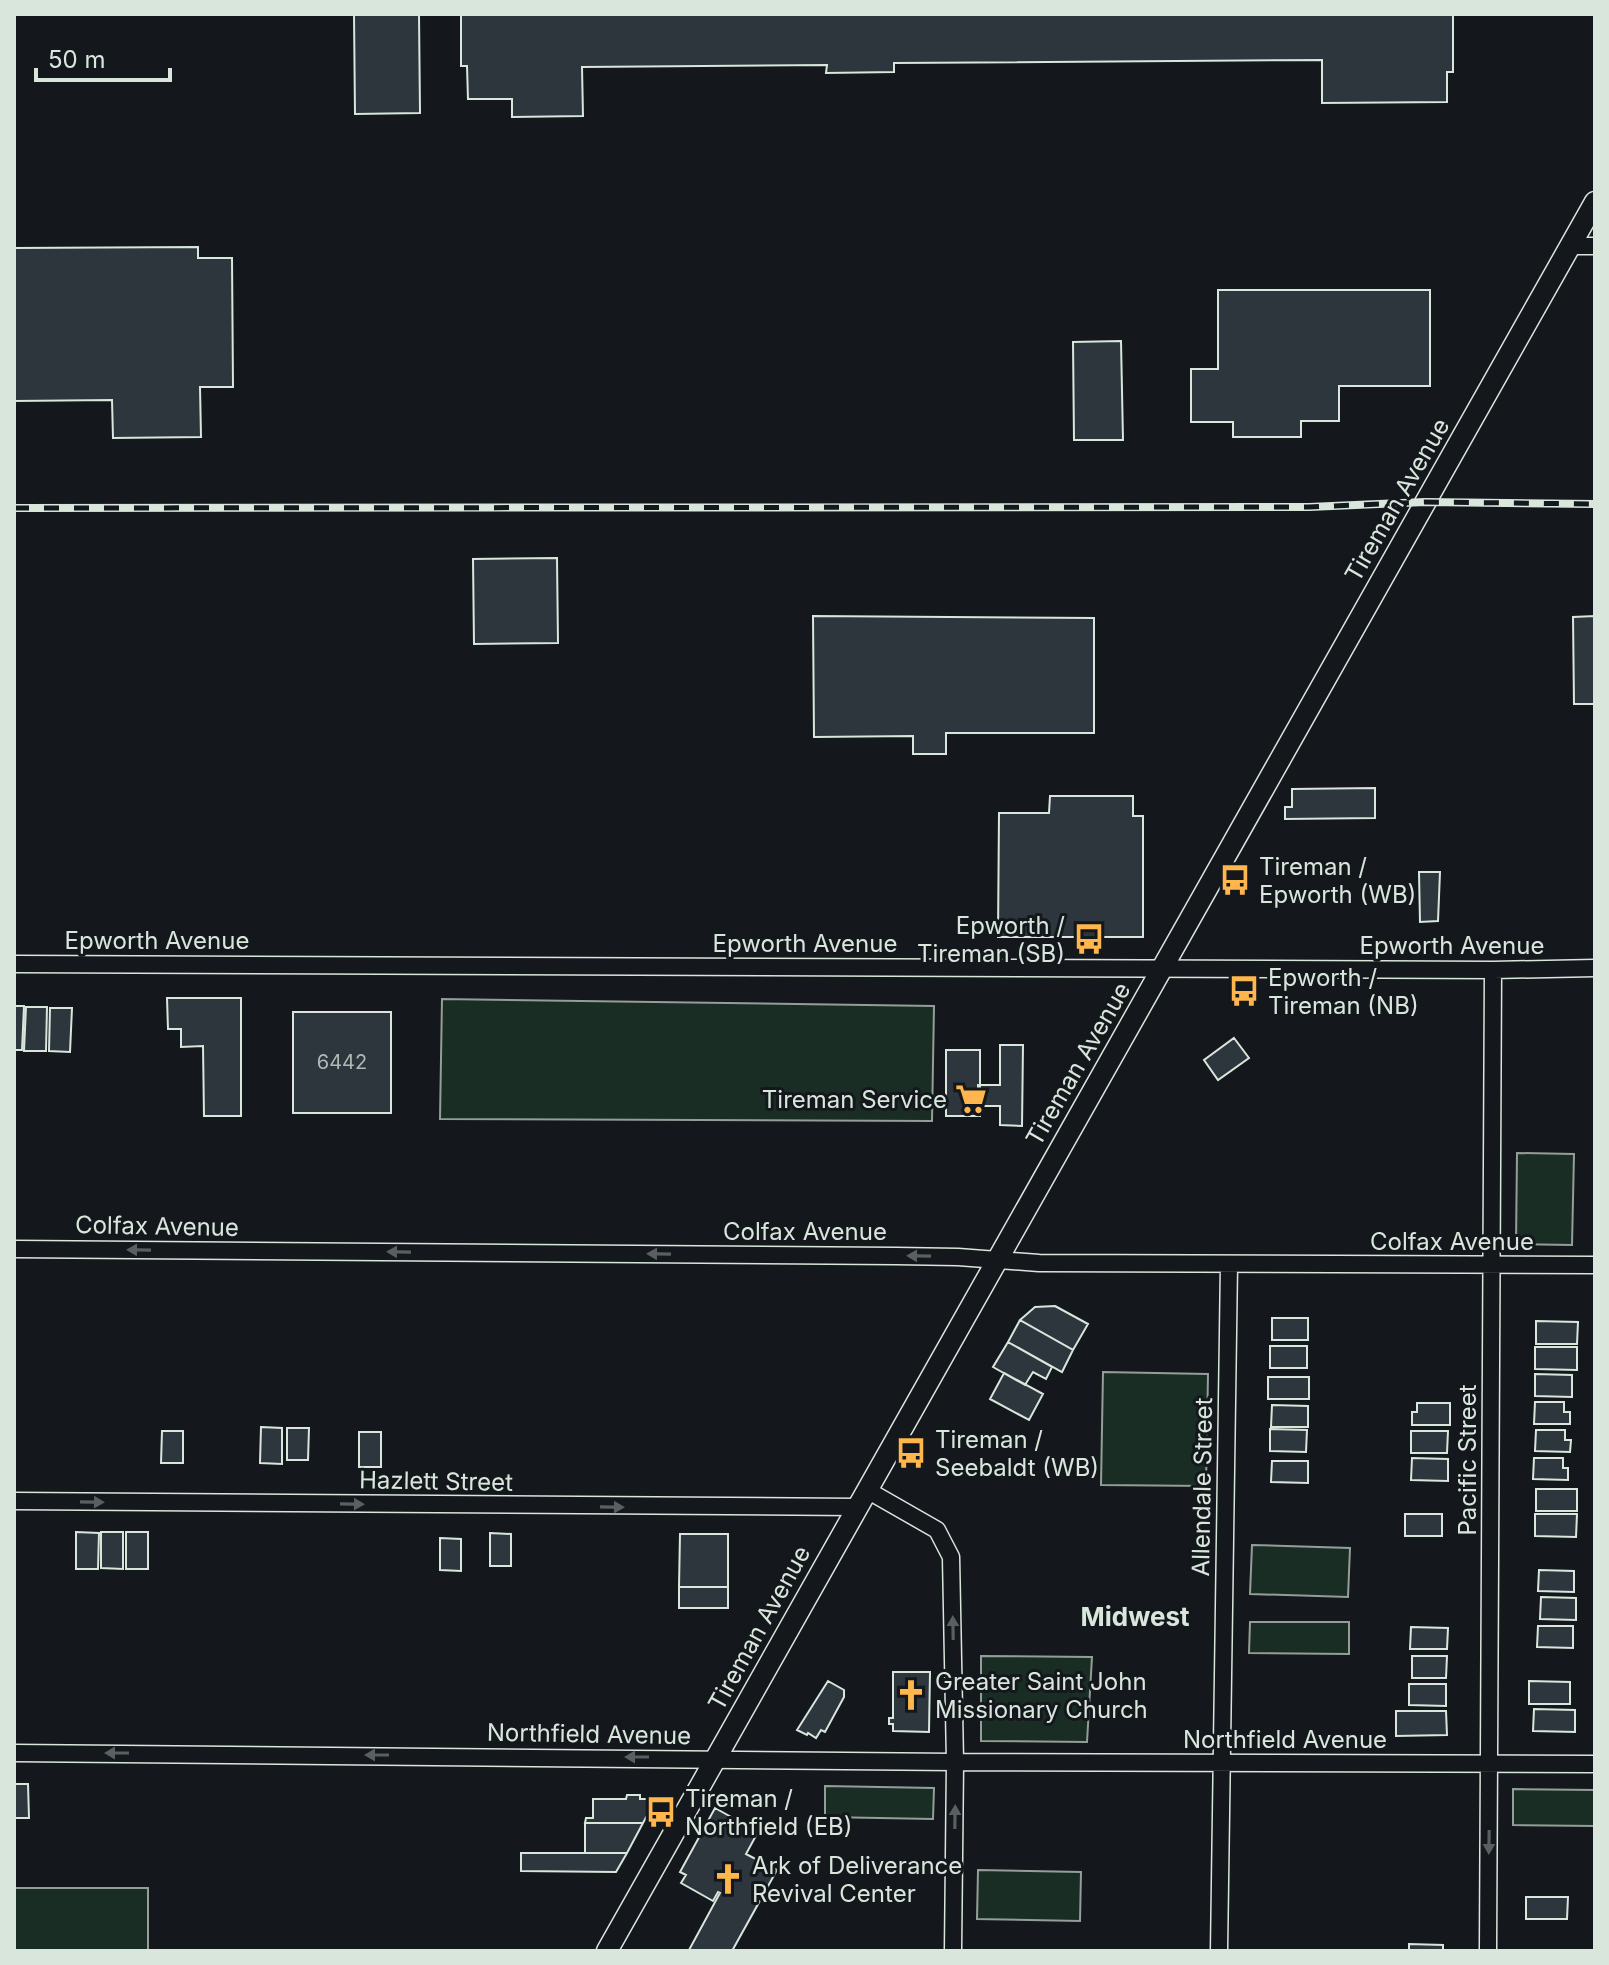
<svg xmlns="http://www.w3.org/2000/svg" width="1609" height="1965" font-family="Inter,sans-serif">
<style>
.green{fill:#1a2d24;stroke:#939e99;stroke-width:2}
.building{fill:#2c363c;stroke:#d8e6dc;stroke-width:2}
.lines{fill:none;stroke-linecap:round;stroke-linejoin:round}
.minor-casing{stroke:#d8e6dc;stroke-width:19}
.tertiary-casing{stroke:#d8e6dc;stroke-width:23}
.minor{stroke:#14181c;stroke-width:16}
.tertiary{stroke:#14181c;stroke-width:20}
.rail-casing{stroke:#d8e6dc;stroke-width:8}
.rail{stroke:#14181c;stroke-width:5;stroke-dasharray:15;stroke-linecap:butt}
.oneway{fill:#59605f}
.labels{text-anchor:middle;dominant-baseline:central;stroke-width:6;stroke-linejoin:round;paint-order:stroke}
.number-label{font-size:20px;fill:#adbab4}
.street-label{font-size:24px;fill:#d8e6dc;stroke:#14181c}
.poi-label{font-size:24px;fill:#d8e6dc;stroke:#14181c;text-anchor:start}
.neighbourhood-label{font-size:26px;font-weight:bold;fill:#d8e6dc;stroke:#14181c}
</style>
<rect width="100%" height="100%" fill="#14181c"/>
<path class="green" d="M442 999 934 1006 932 1121 440 1119Z
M1517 1153 1574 1154 1572 1245 1516 1244Z
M1103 1372 1208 1374 1206 1486 1101 1485Z
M1252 1545 1350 1548 1348 1597 1250 1594Z
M1250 1622H1349V1654L1249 1653Z
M981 1656 1092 1657 1087 1742 981 1741Z
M825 1786 934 1788 933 1819 825 1817Z
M1513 1789 1595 1790V1826L1513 1825Z
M978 1870 1081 1872 1080 1921 977 1919Z
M14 1888H148V1951H14Z"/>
<path class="building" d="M354 14H419L420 113 355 114Z
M461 14H1453V72H1447V102L1322 103V60L894 63V72L826 73 827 65 582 67 583 116 512 117V99H468L467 66H461Z
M198 247V258H232L233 387H200L201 437 113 438 112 400 14 401V248Z
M1218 290H1430V386H1339V421H1301V437H1233V422H1191V369H1218Z
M1121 341 1123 440H1074L1073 342Z
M557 558 558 643 474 644 473 559Z
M813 616 1094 618V733H946V754H913V736L814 737Z
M1595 616V704H1574L1573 617Z
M1375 788V818L1285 819V807H1292V789Z
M1050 796H1133V816H1143V937H998L999 813H1049Z
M1419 872H1440L1438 921 1420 922Z
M167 998H241V1116H204L203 1046 181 1047V1029H168Z
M14 1006H24L22 1050H14Z
M26 1007H47L46 1051H24Z
M50 1008H72L70 1052 49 1051Z
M293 1012H391V1113H293Z
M1234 1038 1249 1058 1218 1080 1204 1060Z
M1000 1045H1023L1022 1126 1000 1125V1106H978V1085H1000Z
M946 1050H980V1116H946Z
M1055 1306 1088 1324 1073 1350 1020 1320 1035 1307Z
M1272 1318H1308V1340H1272Z
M1020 1320 1073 1350 1062 1372 1008 1342Z
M1536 1321 1578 1322 1577 1344H1536Z
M1008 1342 1052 1367 1046 1379 1033 1372 1025 1385 993 1367Z
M1270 1346H1307V1368H1270Z
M1535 1347H1577V1370L1535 1369Z
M1004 1373 1043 1394 1029 1420 990 1399Z
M1535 1374 1572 1375V1397L1535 1396Z
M1268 1377H1309V1399H1268Z
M1535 1402H1564V1412H1570V1424H1534Z
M1417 1403H1450V1425H1412V1412H1417Z
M1272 1405 1308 1406V1427H1271Z
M261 1427 282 1428V1464L260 1463Z
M287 1428H309L308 1460H287Z
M1270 1429 1307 1430 1306 1452 1270 1451Z
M1536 1430H1565V1440H1571L1570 1452 1535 1451Z
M162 1431H183V1463H161Z
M1411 1431H1448L1447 1453H1411Z
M359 1432H381V1467H359Z
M1412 1458 1448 1459V1481L1411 1480Z
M1534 1458H1563V1468H1568V1480L1533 1479Z
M1272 1461H1308V1483L1271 1482Z
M1536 1489H1577V1511H1536Z
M1405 1514H1442V1536H1405Z
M1535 1514H1577L1576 1537 1535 1536Z
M76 1532 99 1533 98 1569H76Z
M101 1532H123V1569L101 1568Z
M126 1532H148V1569H126Z
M490 1533 511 1534V1566H490Z
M680 1534H728V1587H679Z
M440 1538 461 1539V1571L440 1570Z
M1539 1570 1574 1571V1592L1538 1591Z
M679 1587H728V1608H679Z
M1541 1597 1576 1598V1620L1540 1619Z
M1538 1626H1573V1648L1537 1647Z
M1411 1627 1448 1628 1447 1649H1410Z
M1412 1656H1447L1446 1678H1412Z
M893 1672H930L929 1732 893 1731V1724H889V1718H893Z
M828 1681 844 1690V1697L825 1732 821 1730 816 1738 808 1733 807 1735 797 1730Z
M1529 1681 1570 1682V1704H1529Z
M1409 1684H1446V1706L1409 1705Z
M1534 1709 1575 1710V1732L1533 1731Z
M1396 1711H1446L1447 1735 1396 1736Z
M14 1784H28L29 1818H14Z
M627 1795H640V1799H656L643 1823H585L586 1818H593V1799H626Z
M715 1808 758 1832 746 1854 777 1870 732 1951H691L689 1950 720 1893 718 1892 713 1901 681 1883 686 1875 680 1872Z
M585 1823H643L627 1853H585Z
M521 1853H627L616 1872 521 1871Z
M1526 1897H1568L1567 1919H1526Z
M1409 1944 1443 1945V1951H1409Z"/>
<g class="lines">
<defs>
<path id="minor" d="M1571 246H1595
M14 964 1493 970 1595 968
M14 1249 896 1256 958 1257 1039 1263 1595 1265
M867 1490 937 1530 951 1557 955 1762 953 1951
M14 1501 857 1507
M14 1753 955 1762 1595 1764
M1219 1951 1229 1264
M1488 1951 1493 970"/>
<path id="tertiary" d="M607 1951 1595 202"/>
</defs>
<use href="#minor" class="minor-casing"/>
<use href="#tertiary" class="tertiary-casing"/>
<use href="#minor" class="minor"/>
<use href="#tertiary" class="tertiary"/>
<defs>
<path id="rail" d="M14 508 1309 507 1425 502 1595 504"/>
</defs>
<use href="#rail" class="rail-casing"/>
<use href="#rail" class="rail"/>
</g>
<defs><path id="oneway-solid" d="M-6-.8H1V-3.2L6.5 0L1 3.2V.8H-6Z" transform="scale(2)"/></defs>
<g class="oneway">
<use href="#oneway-solid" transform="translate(139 1250) rotate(-179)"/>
<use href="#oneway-solid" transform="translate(399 1252) rotate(-179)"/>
<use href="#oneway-solid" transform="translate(659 1254) rotate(-179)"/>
<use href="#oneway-solid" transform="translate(919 1256) rotate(-179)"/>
<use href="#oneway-solid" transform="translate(92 1502) rotate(1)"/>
<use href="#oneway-solid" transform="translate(352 1504) rotate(1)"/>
<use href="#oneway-solid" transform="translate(612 1507) rotate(1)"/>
<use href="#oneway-solid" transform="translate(953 1628) rotate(-91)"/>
<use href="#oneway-solid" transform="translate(117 1753) rotate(-180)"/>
<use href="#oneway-solid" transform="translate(377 1755) rotate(-180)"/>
<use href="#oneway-solid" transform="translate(637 1757) rotate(-180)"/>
<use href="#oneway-solid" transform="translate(955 1817) rotate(-89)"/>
<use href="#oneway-solid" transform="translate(1489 1842) rotate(91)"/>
</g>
<defs>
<symbol id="bus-bare" viewBox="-9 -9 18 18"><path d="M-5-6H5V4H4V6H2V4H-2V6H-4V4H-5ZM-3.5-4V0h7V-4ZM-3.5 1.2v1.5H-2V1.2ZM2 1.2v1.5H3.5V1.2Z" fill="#ffb74d" stroke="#14181c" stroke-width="2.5" paint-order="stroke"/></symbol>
<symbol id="supermarket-bare" viewBox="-9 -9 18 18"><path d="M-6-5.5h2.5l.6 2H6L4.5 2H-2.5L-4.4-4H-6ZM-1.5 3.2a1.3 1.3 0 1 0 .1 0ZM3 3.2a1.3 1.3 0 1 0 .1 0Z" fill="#ffb74d" stroke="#14181c" stroke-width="2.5" paint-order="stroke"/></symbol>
<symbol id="church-bare" viewBox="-9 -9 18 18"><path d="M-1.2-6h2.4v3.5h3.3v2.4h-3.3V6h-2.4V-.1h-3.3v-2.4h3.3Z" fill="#ffb74d" stroke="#14181c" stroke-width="2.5" paint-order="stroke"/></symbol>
</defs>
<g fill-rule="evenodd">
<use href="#bus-bare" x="1213" y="858" width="44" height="44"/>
<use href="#bus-bare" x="1067" y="917" width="44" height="44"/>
<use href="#bus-bare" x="1222" y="969" width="44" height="44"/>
<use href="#supermarket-bare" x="949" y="1077" width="44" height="44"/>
<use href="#bus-bare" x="889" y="1431" width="44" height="44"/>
<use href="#church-bare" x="889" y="1673" width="44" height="44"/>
<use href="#bus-bare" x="639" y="1790" width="44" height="44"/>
<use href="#church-bare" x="706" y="1857" width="44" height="44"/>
</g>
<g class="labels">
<g class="number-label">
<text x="342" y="1062">6442</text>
</g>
<g class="street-label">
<text transform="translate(1397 500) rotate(-60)">Tireman Avenue</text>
<text x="157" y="940">Epworth Avenue</text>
<text x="805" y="943">Epworth Avenue</text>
<text x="1452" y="945">Epworth Avenue</text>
<text transform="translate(1078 1064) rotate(-60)">Tireman Avenue</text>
<text transform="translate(157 1226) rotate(1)">Colfax Avenue</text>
<text x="805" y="1231">Colfax Avenue</text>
<text x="1452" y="1241">Colfax Avenue</text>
<text transform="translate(1467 1460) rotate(-90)">Pacific Street</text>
<text transform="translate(436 1481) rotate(1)">Hazlett Street</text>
<text transform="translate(1202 1487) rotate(-89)">Allendale Street</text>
<text transform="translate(759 1628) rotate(-61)">Tireman Avenue</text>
<text transform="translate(589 1734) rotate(1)">Northfield Avenue</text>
<text x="1285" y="1739">Northfield Avenue</text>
</g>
<g class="poi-label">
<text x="1259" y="866">Tireman /<tspan x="1259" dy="28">Epworth (WB)</tspan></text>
<text x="1065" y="925" text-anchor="end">Epworth /<tspan x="1065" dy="28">Tireman (SB)</tspan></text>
<text x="1268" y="977">Epworth /<tspan x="1268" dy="28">Tireman (NB)</tspan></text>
<text x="947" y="1099" text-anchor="end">Tireman Service</text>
<text x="935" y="1439">Tireman /<tspan x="935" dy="28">Seebaldt (WB)</tspan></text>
<text x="935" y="1681">Greater Saint John<tspan x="935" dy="28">Missionary Church</tspan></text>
<text x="685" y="1798">Tireman /<tspan x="685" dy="28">Northfield (EB)</tspan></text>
<text x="752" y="1865">Ark of Deliverance<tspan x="752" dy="28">Revival Center</tspan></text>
</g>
<g class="neighbourhood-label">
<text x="1135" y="1616">Midwest</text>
</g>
</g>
<rect width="1609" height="1965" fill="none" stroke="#d8e6dc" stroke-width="32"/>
<path d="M36 68v12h134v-12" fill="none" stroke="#d8e6dc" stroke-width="4"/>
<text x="48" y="68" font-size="24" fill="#d8e6dc" stroke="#14181c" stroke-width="6" paint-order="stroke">50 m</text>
</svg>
